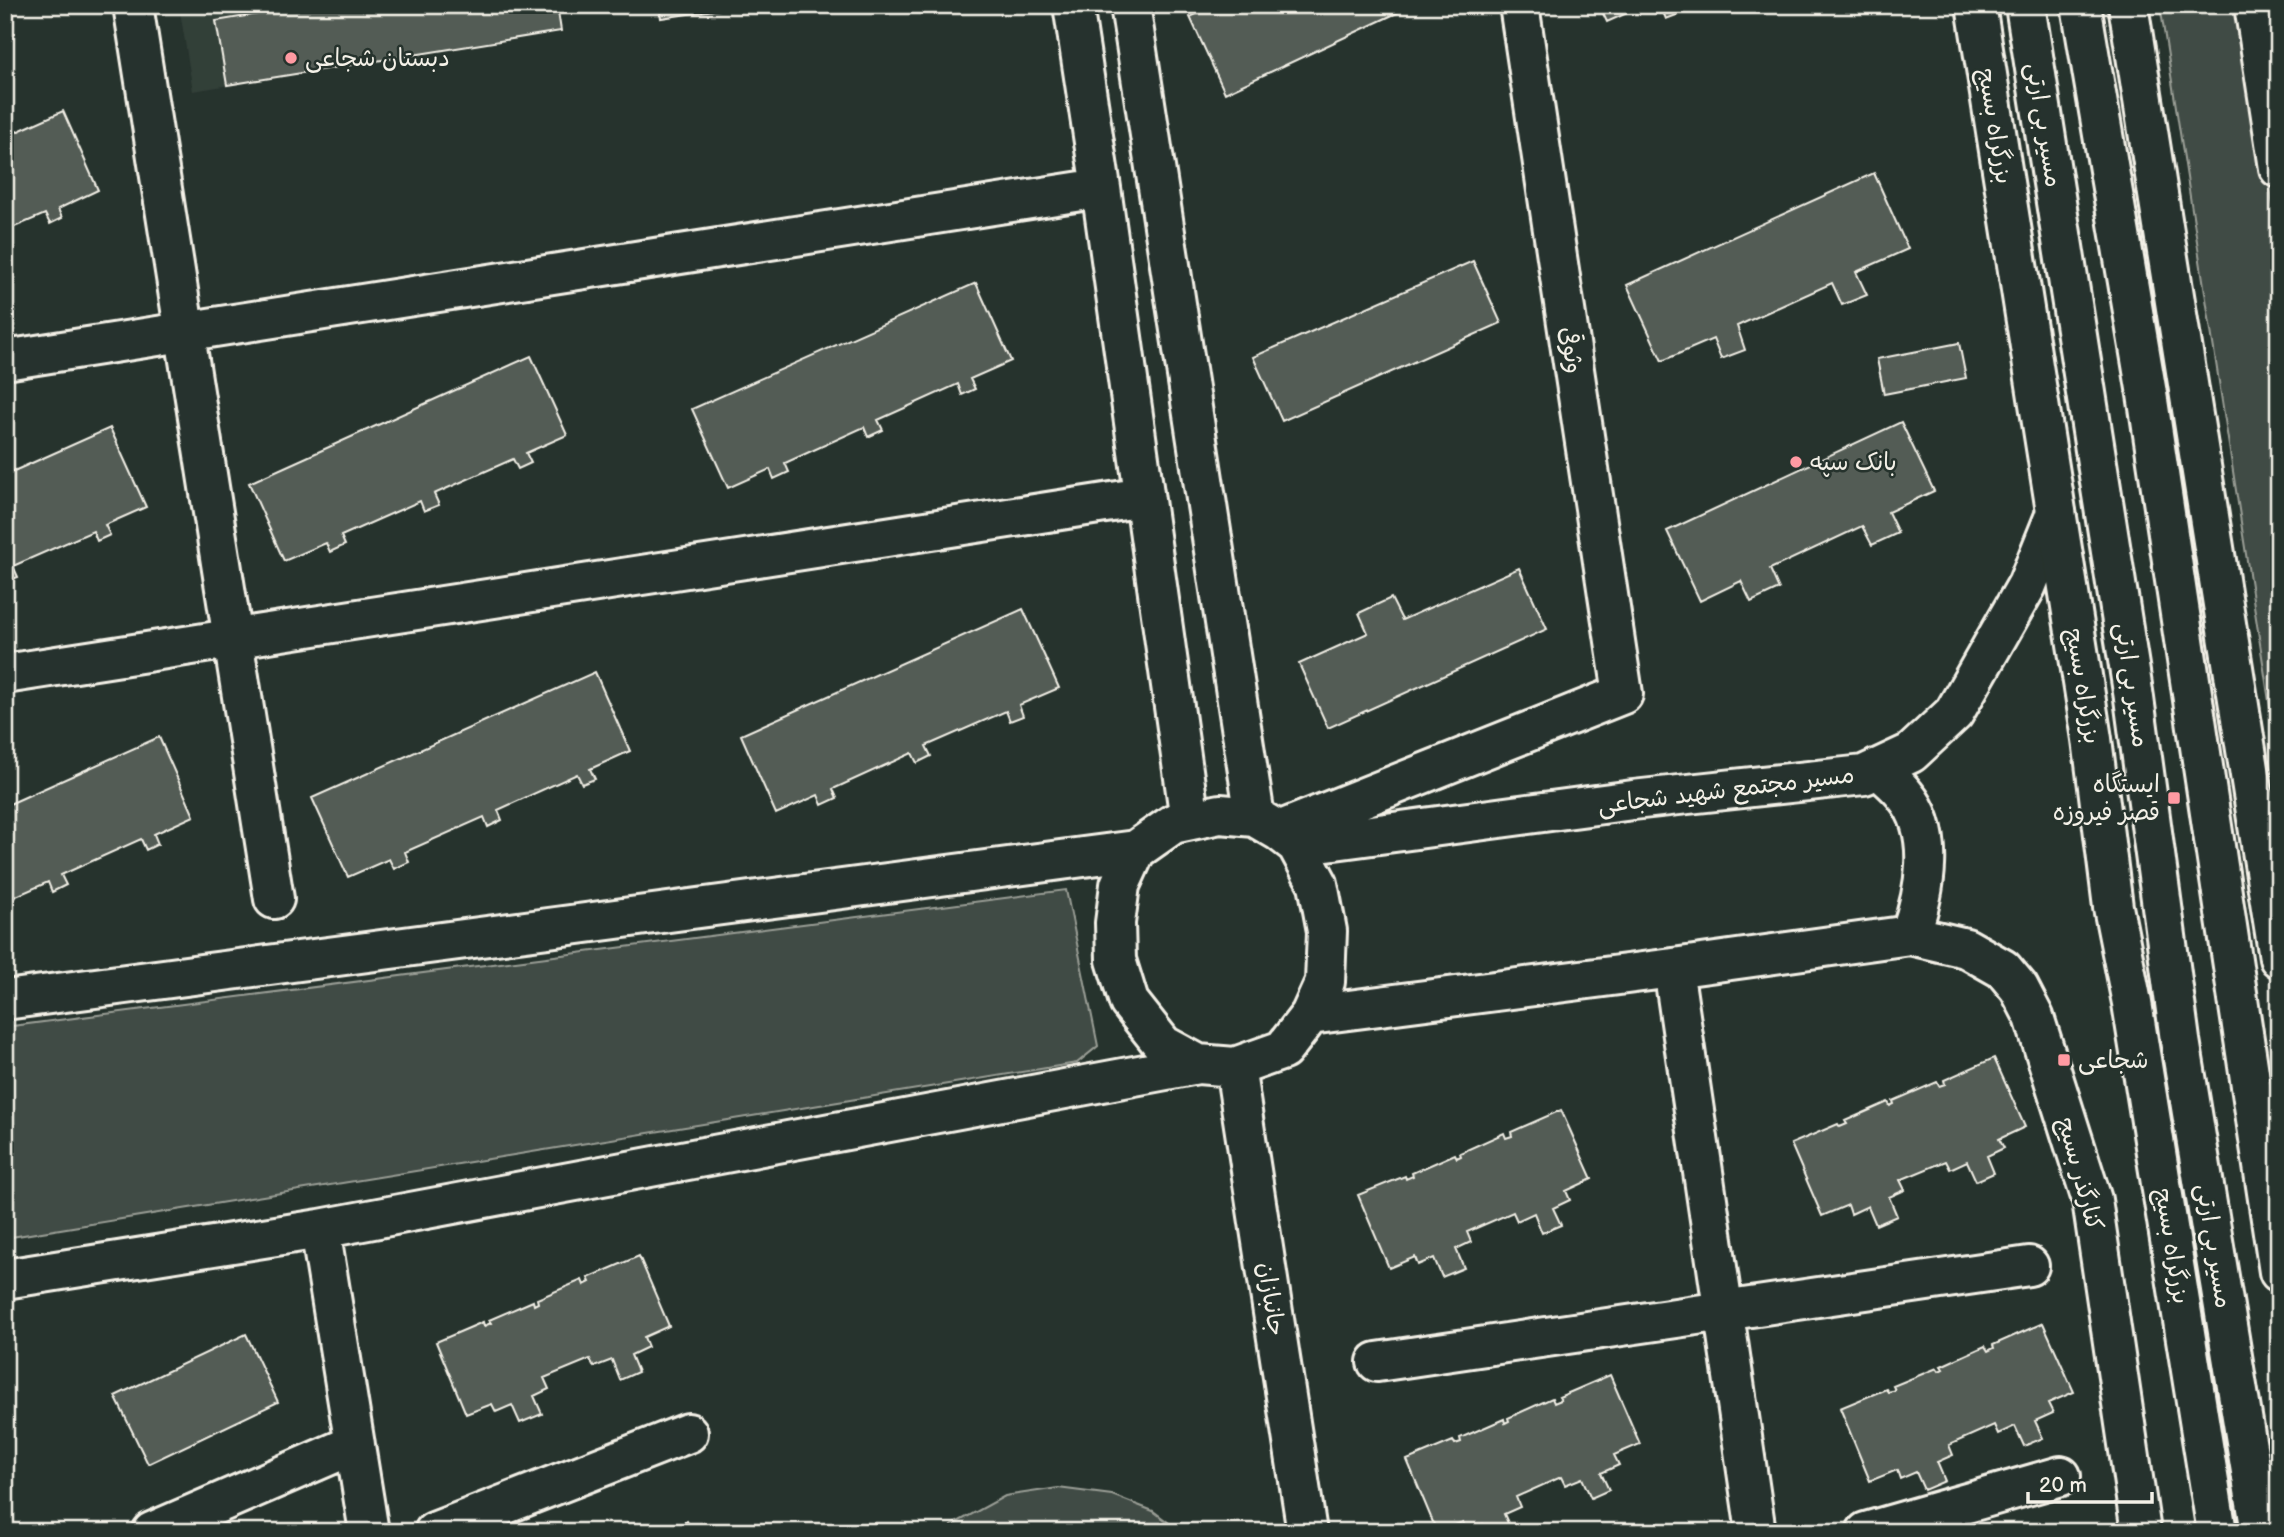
<svg xmlns="http://www.w3.org/2000/svg" width="2284" height="1537" font-family="'Balsamiq Sans','Playpen Sans Arabic',sans-serif">
<style>
.built{fill:#333f39}
.green{fill:#414b45;stroke:#9a9e96;stroke-width:2}
.building{fill:#525c55;stroke:#f4f1e8;stroke-width:2}
.lines{fill:none;stroke-linecap:round;stroke-linejoin:round}
.minor-casing{stroke:#f4f1e8;stroke-width:44}
.highway-casing{stroke:#f4f1e8;stroke-width:44}
.minor{stroke:#26332d;stroke-width:38}
.highway{stroke:#26332d;stroke-width:38}
.poi-dot{fill:#ff9aa2;stroke:#26332d;stroke-width:2.5}
.labels{text-anchor:middle;dominant-baseline:central;stroke-width:5;stroke-linejoin:round;paint-order:stroke}
.poi-label{font-size:24px;fill:#f4f1e8;stroke:#26332d;text-anchor:start}
.street-label{font-size:24px;fill:#f4f1e8;stroke:#26332d}
</style>
<rect width="100%" height="100%" fill="#26332d"/>
<filter id="ink" filterUnits="userSpaceOnUse"><feTurbulence type="fractalNoise" baseFrequency=".0143" numOctaves="2"/><feDisplacementMap in="SourceGraphic" scale="14" xChannelSelector="R" yChannelSelector="G"/><feConvolveMatrix kernelMatrix="1 2 1 2 8 2 1 2 1" color-interpolation-filters="sRGB"/></filter>
<g filter="url(#ink)">
<path class="built" d="M179 5H557L561 31 193 91Z"/>
<path class="green" d="M2160 5H2241L2279 244V765Z
M1066 890 1098 1046 1077 1063 5 1238V1027Z
M1058 1488 1112 1495 1153 1511 1181 1532H947L952 1525 1005 1496Z"/>
<path class="building" d="M312 5H557L561 31 227 85 216 21Z
M659 5H747L661 18Z
M1215 5H1414L1225 93 1190 17Z
M1599 5H1645L1607 22Z
M1660 5H1688L1690 10 1666 19Z
M63 111 98 190 58 209 62 218 50 224 45 214 5 231V137Z
M1874 173 1908 249 1856 272 1867 295 1842 305 1832 283 1737 326 1745 350 1721 359 1713 339 1662 361 1627 285Z
M1473 261 1501 323 1282 421 1253 357Z
M976 283 1011 361 970 379 975 389 962 395 958 384 878 420 883 430 868 437 864 427 785 463 789 472 774 479 770 469 728 488 692 409Z
M1959 343 1966 378 1884 394 1877 359Z
M531 356 567 435 526 453 531 463 518 469 513 459 434 494 439 505 424 511 420 501 341 536 345 545 330 552 326 543 284 561 249 483Z
M1901 422 1934 491 1888 512 1898 533 1872 545 1862 526 1770 569 1779 589 1751 602 1741 581 1700 601 1667 531Z
M110 428 146 507 105 525 110 535 97 541 93 531 13 566 18 577 5 582V475Z
M1519 568 1547 629 1328 728 1299 664 1368 633 1359 613 1391 598 1402 620Z
M1023 609 1059 688 1019 705 1023 716 1010 721 1006 711 926 746 931 756 917 763 912 753 833 789 837 798 822 805 818 795 776 814 741 735Z
M595 672 630 751 590 769 595 779 582 784 577 774 498 810 502 820 488 827 484 817 405 852 409 862 394 869 389 859 348 877 312 798Z
M159 737 194 816 154 834 158 844 146 850 141 839 61 875 66 885 52 892 48 882 5 901V806Z
M1994 1058 2025 1127 1999 1139 2004 1148 1987 1156 1994 1173 1976 1181 1967 1161 1950 1169 1946 1161 1900 1180 1905 1190 1889 1197 1897 1216 1876 1225 1868 1206 1851 1214 1848 1205 1822 1216 1791 1144 1838 1124 1840 1127 1847 1124 1845 1121 1888 1102 1890 1106 1894 1104 1893 1101 1937 1082 1939 1086 1945 1084 1944 1080Z
M1561 1110 1592 1179 1566 1191 1570 1200 1553 1208 1561 1225 1542 1233 1534 1213 1517 1221 1513 1212 1467 1232 1471 1242 1456 1249 1464 1268 1442 1277 1434 1258 1418 1265 1415 1257 1389 1268 1358 1195 1405 1176 1406 1179 1413 1176 1412 1173 1455 1154 1457 1158 1461 1156 1460 1153 1504 1133 1506 1138 1512 1136 1511 1132Z
M639 1256 669 1326 644 1337 648 1347 631 1355 638 1372 620 1380 612 1360 594 1367 590 1359 544 1378 549 1389 534 1396 542 1414 520 1423 512 1405 496 1412 492 1404 466 1414 436 1342 483 1322 484 1326 491 1323 489 1320 533 1301 534 1305 538 1303 537 1299 582 1280 584 1285 590 1282 588 1278Z
M2043 1323 2074 1392 2048 1403 2053 1413 2035 1421 2043 1438 2024 1446 2015 1426 1998 1434 1994 1425 1949 1445 1953 1455 1937 1462 1945 1481 1924 1490 1916 1472 1900 1479 1897 1470 1870 1481 1840 1408 1886 1389 1888 1392 1895 1390 1893 1386 1937 1368 1939 1371 1943 1369 1941 1366 1985 1346 1988 1351 1994 1348 1993 1345Z
M246 1334 278 1402 148 1464 115 1396Z
M1610 1375 1640 1444 1614 1455 1619 1465 1601 1473 1609 1490 1591 1498 1582 1478 1565 1485 1561 1477 1516 1497 1520 1507 1504 1514 1512 1532H1486L1483 1524 1467 1531 1463 1522 1437 1532 1407 1460 1453 1441 1455 1444 1461 1442 1460 1438 1504 1419 1505 1423 1509 1421 1508 1418 1552 1398 1554 1403 1561 1400 1559 1397Z
M687 1521 692 1532H664Z"/>
<g class="lines">
<defs>
<path id="minor" d="M133 5 274 899
M1073 5 1101 188 1190 820
M1130 5 1255 817
M2025 5 2134 698 2180 1040 2261 1532
M2081 5 2147 394 2279 1272
M2254 5 2279 168
M5 360 1101 188
M5 674 1144 497
M1878 768C1887 777 1898 785 1905 795 1937 833 1925 893 1910 935
M1220 814 1255 817 1279 831 1297 845 1318 884 1327 931 1325 982 1310 1015 1283 1050 1235 1067 1198 1064 1163 1045 1129 1002 1116 960 1115 923 1120 885 1136 850 1173 824Z
M1279 831 1623 694 1519 5
M1297 845 1633 800 1864 775 1911 753 1954 713 2027 585 2056 513
M1673 968 1756 1532
M5 1000 1136 850
M1310 1015 1673 968 1910 935 1966 948 2003 969 2019 988 2034 1017 2092 1200 2141 1532
M1235 1067 1307 1532
M320 1229 369 1532
M5 1279 320 1229 1198 1064
M1377 1362 2029 1266
M152 1532 355 1444
M434 1532 688 1433
M1866 1532 2061 1476"/>
<path id="highway" d="M1976 5 2092 739 2113 907 2132 1003 2217 1532
M2128 5 2279 958"/>
</defs>
<use href="#minor" class="minor-casing"/>
<use href="#highway" class="highway-casing"/>
<use href="#minor" class="minor"/>
<use href="#highway" class="highway"/>
</g>
</g>
<g class="poi-dot">
<circle cx="291" cy="58" r="7"/>
<circle cx="1796" cy="462" r="7"/>
<rect x="2167" y="791" width="14" height="14" rx="3.5"/>
<rect x="2057" y="1053" width="14" height="14" rx="3.5"/>
</g>
<g class="labels">
<g class="poi-label">
<text x="305" y="58">دبستان شجاعی</text>
<text x="1810" y="462">بانک سپه</text>
<text x="2160" y="784" text-anchor="end">ایستگاه<tspan x="2160" dy="28">قصر فیروزه</tspan></text>
<text x="2078" y="1060">شجاعی</text>
</g>
<g class="street-label">
<text transform="translate(2044 125) rotate(81)">مسیر بی ارتی</text>
<text transform="translate(1995 126) rotate(81)">بزرگراه بسیج</text>
<text transform="translate(1571 350) rotate(81)">وثوقی</text>
<text transform="translate(2132 685) rotate(82)">مسیر بی ارتی</text>
<text transform="translate(2083 686) rotate(81)">بزرگراه بسیج</text>
<text transform="translate(1726 790) rotate(-7)">مسیر مجتمع شهید شجاعی</text>
<text transform="translate(2080 1174) rotate(75)">کنارگذر بسیج</text>
<text transform="translate(2172 1246) rotate(81)">بزرگراه بسیج</text>
<text transform="translate(2214 1246) rotate(81)">مسیر بی ارتی</text>
<text transform="translate(1271 1299) rotate(81)">جانبازان</text>
</g>
</g>
<rect width="2284" height="1537" fill="none" stroke="#26332d" stroke-width="28"/>
<rect x="14" y="14" width="2256" height="1509" fill="none" stroke="#f4f1e8" stroke-width="2.5" filter="url(#ink)"/>
<path d="M2028 1492v10h124v-10" fill="none" stroke="#f4f1e8" stroke-width="3.5"/>
<text x="2039" y="1492" font-size="21" fill="#f4f1e8" stroke="#26332d" stroke-width="5" paint-order="stroke">20 m</text>
</svg>
